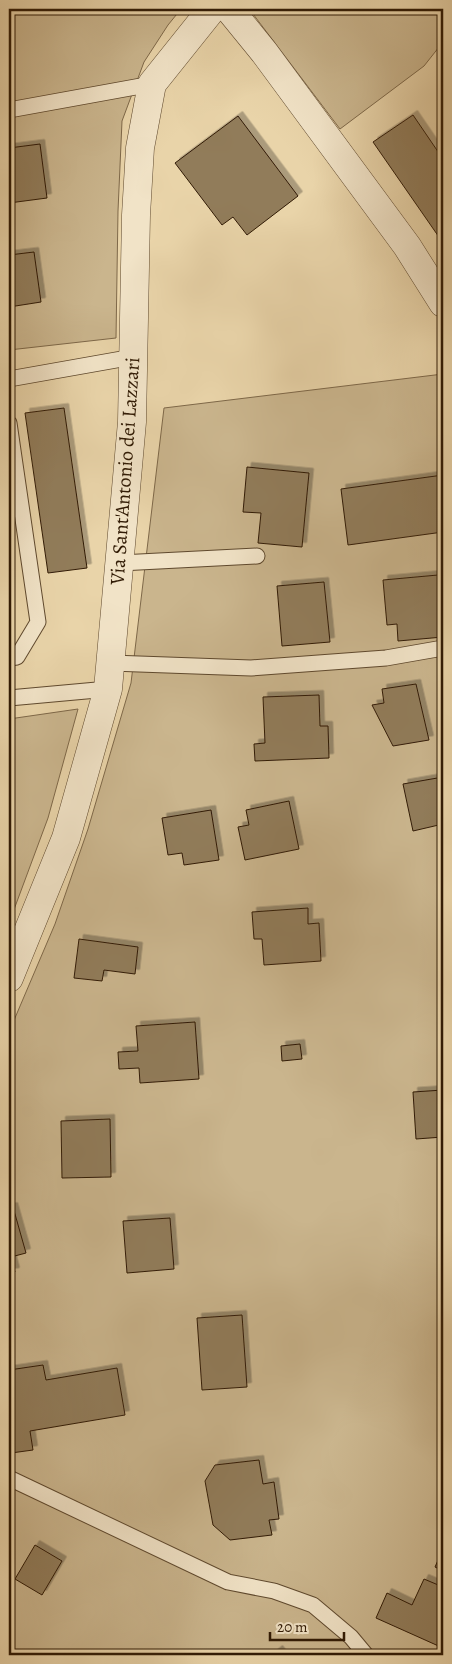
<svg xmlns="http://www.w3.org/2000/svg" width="452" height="1664" font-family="Alegreya,serif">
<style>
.green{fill:#cab58d;stroke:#7e6849}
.building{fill:#917b5a;stroke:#311b05;filter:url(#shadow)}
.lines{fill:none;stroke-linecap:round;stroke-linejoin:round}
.service-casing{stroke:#5f492e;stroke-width:17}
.minor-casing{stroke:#5f492e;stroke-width:29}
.tertiary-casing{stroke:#5f492e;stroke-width:29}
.service{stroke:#f1e3c7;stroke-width:15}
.minor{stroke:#f1e3c7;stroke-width:28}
.tertiary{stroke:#f1e3c7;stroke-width:28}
.labels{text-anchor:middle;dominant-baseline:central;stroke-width:4.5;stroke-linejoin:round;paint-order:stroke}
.street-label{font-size:20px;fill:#311b05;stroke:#f1e3c7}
</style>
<defs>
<filter id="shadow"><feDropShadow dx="4.5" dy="-4.5" stdDeviation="0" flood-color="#0004"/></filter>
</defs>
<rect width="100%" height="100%" fill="#e9d4a9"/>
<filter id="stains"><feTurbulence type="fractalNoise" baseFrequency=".004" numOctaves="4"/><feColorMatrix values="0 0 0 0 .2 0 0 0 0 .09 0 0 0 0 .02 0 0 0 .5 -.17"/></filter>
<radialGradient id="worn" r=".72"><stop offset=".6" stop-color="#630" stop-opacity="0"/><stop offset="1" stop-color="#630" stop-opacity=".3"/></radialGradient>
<path class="green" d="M9 9H181L168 25 144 62 122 121 118 211 116 338 9 350Z
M260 9H443V42L424 66 340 129 253 14Z
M443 374V1655H9V1032L55 924 88 829 131 683 164 408Z
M78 709 48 818 9 923V719Z"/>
<path class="building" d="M413 115 443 159V239L441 240 373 142Z
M238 116 298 196 247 235 233 217 222 225 175 163Z
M40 144 47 198 9 203V171L12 170 9 148Z
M34 252 41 302 9 307V255Z
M64 408 87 568 48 573 25 413Z
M247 467 309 473 302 547 258 543 261 513 243 512Z
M443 475V532L348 545 341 489Z
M438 575 441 613 443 612V637L398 641 397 624 387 625 383 580Z
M324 582 330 642 282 646 277 586Z
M416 684 429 740 393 746 372 705 384 703 382 689Z
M319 695 320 726H328L329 758 255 761 254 744 265 743 263 697Z
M443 777V824L413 831 403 784Z
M289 801 299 849 245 860 238 827 249 825 246 810Z
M211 810 219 860 184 865 182 853 168 855 162 818Z
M308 908V924L319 923 321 961 264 965 262 939H254L252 912Z
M79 939 138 947 135 974 104 970 102 981 74 978Z
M195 1022 199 1079 140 1083 139 1068 119 1069 118 1052 138 1051 136 1026Z
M300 1044 302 1059 282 1061 281 1046Z
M443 1090V1137L416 1139 413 1092Z
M110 1119 111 1177 62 1178 61 1121Z
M13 1207 26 1253 11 1257 15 1272 9 1273V1208Z
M170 1218 174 1269 127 1273 123 1221Z
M242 1315 247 1387 202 1390 197 1318Z
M43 1365 46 1380 117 1368 125 1415 30 1431 33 1450 11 1453 9 1443V1370Z
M259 1460 263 1484 274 1482 279 1519 269 1520 272 1535 230 1540 213 1525 205 1481 215 1465Z
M35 1545 62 1561 42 1595 15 1579Z
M443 1549V1571L435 1567Z
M424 1579 443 1587V1648L376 1618 387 1593 412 1605Z
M278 1650 282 1655H272Z"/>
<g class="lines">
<defs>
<path id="service" d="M9 110 152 84
M9 379 133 357
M9 423 38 622 17 657 9 658
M120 563 257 556
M111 663 251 668 386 658 443 648
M9 698 108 689
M9 1478 228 1582 274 1591 313 1605 351 1637 366 1655"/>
<path id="minor" d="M229 9 264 52 407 246 443 303"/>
<path id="tertiary" d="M9 978 66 838 108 689 132 422 136 215 140 148 152 84 212 9"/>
</defs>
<use href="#service" class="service-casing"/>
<use href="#minor" class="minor-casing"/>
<use href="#tertiary" class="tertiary-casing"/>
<use href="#service" class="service"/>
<use href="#minor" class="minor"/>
<use href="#tertiary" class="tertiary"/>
</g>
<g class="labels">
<g class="street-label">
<text transform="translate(125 471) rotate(-86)">Via Sant'Antonio dei Lazzari</text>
</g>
</g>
<rect width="452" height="1664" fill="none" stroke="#e9d4a9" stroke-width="30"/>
<rect x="10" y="10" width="432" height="1644" fill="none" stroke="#311b05" stroke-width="2.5"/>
<rect x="15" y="15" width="422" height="1634" fill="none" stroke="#311b05"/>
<path d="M270 1632v8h74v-8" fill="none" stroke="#311b05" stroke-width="2.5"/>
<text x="277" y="1632" font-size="15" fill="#311b05" stroke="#f1e3c7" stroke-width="4" paint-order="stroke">20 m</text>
<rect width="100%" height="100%" filter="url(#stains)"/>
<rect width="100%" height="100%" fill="url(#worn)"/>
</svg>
